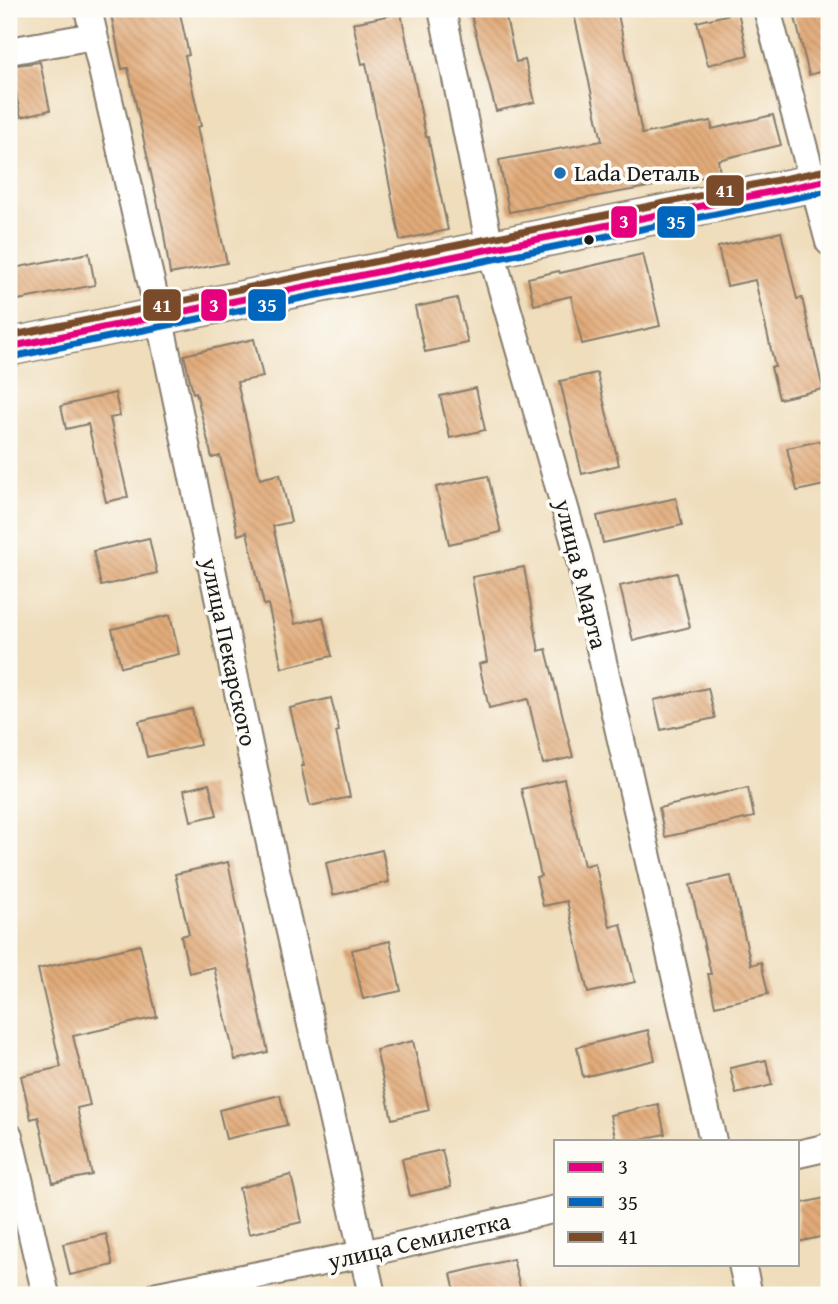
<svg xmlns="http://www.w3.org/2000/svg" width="838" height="1304" font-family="'Gentium Book Plus',serif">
	<defs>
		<pattern id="building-back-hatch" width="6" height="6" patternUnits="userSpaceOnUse" patternTransform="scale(1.75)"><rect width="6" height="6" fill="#e1aa79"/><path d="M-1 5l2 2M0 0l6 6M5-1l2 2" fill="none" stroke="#c09268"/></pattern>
	</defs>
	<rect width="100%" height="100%" fill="#fdfcf7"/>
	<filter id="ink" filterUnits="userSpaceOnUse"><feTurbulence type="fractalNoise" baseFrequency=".0143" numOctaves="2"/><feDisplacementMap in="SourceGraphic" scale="14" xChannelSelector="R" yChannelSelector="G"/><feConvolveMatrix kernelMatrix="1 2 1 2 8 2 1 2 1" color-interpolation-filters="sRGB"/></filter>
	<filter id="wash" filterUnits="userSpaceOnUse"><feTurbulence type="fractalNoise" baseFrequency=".00686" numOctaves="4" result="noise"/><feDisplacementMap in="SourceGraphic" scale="28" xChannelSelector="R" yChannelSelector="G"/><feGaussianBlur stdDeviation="1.57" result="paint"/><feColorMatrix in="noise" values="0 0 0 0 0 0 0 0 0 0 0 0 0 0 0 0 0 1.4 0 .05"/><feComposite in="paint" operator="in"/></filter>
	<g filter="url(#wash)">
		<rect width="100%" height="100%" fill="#efddbb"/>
		<g id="blocks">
			<g fill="url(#building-back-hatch)">
				<path d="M110,9H179L189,55L185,56L201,126L197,127L227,263L170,274L163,228L128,68L122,69Z"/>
				<path d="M498,9H504L516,62L525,60L535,102L496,111L471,15Z"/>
				<path d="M573,9H617L642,134L711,121L712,129L773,115L781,145L718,160L720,174L509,212L499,160L602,141Z"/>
				<path d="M793,9H825L829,26V69L809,75Z"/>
				<path d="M738,12L748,55L708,65L697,22Z"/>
				<path d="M401,13L426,137H428L448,230L400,240L366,63L362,64L353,23Z"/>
				<path d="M40,62L50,110L21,117L10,66Z"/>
				<path d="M781,232L797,299L802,298L823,389L779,399L771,367H775L755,280L727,286L718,247Z"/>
				<path d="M89,253L95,285L13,301L9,269Z"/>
				<path d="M643,254L660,326L582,344L571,296L534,305L528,278L559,271L560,273Z"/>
				<path d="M457,298L468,343L425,352L415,307Z"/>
				<path d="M254,339L263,377L237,382L260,479L280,474L291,522L273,526L295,624L323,617L332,656L282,668L268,604L264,605L247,532L238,535L220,456L212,458L196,392L193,393L184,355Z"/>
				<path d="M597,373L619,465L582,474L560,381Z"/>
				<path d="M476,388L485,430L450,438L440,396Z"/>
				<path d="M115,393L120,416L110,418L128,497L106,502L88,424L66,429L61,406Z"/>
				<path d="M829,439V484L797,491L787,448Z"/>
				<path d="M488,476L501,532L449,544L436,487Z"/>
				<path d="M676,498L682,525L603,543L597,516Z"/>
				<path d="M149,538L157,573L101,586L93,551Z"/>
				<path d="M524,567L539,651L546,649L573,757L543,764L528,699L489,708L479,664L487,662L472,577Z"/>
				<path d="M677,573L690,627L633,641L620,586Z"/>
				<path d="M170,615L179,654L121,667L112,629Z"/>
				<path d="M708,688L715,718L661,730L654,700Z"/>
				<path d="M331,698L339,731L336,732L350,797L310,806L301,766H304L290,708Z"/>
				<path d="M192,709L200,745L147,757L139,721Z"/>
				<path d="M564,779L584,866L595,863L610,927L621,924L635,982L588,993L567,901L543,906L536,877L541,876L521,789Z"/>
				<path d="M209,784L217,815L191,821L184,790Z"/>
				<path d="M748,787L754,817L665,837L659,808Z"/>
				<path d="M382,850L389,882L333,895L326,863Z"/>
				<path d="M228,862L268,1052L235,1060L214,967L189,973L181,936L189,934L175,874Z"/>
				<path d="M731,876L751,965L761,962L768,994L715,1006L708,974H711L690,885Z"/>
				<path d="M390,941L401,991L363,999L352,950Z"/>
				<path d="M140,945L157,1017L73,1036L90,1105L77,1108L92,1175L53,1183L38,1117L31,1119L21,1076L61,1067L38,969Z"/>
				<path d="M648,1030L655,1060L583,1077L577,1047Z"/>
				<path d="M413,1041L429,1110L392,1119L376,1050Z"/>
				<path d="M766,1060L772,1085L736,1094L730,1068Z"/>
				<path d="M280,1095L287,1125L226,1139L219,1110Z"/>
				<path d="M658,1104L665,1134L632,1141H616L610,1115Z"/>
				<path d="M442,1150L451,1187L410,1196L402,1159Z"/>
				<path d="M291,1175L302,1222L249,1234L239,1188Z"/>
				<path d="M829,1197V1235L798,1242V1204Z"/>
				<path d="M106,1234L113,1265L70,1275L63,1244Z"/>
				<path d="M513,1259L522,1295H456L451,1274Z"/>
			</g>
		</g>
	</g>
	<g filter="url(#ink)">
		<use href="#blocks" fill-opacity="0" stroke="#867c6c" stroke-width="2"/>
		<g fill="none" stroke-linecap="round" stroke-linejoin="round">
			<defs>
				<g id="minor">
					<path d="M88,9L159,316L265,821L372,1295"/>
					<path d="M442,9L490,248L579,557L713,1141"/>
					<path d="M767,9L829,242"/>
					<path d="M9,51L94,36"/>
					<path d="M9,1136L46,1295"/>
					<path d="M798,1154L829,1147"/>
					<path d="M742,1264L749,1295"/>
					<path d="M158,1295L363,1254L556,1209"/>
				</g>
				<path id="secondary" d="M9,347L829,180"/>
			</defs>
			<use href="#minor" stroke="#867c6c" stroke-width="30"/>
			<use href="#secondary" stroke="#867c6c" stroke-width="40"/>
			<use href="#minor" stroke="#fff" stroke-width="26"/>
			<use href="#secondary" stroke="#fff" stroke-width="37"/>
			<defs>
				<path id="bus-1" d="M9,347L829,180"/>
				<path id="bus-2" d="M11,357L829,191"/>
				<path id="bus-3" d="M9,336L827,170"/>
			</defs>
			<use href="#bus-1" stroke="#fdfcf7" stroke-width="12"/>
			<use href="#bus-2" stroke="#fdfcf7" stroke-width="12"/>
			<use href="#bus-3" stroke="#fdfcf7" stroke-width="12"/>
			<use href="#bus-1" stroke="#e5007d" stroke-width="7"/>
			<use href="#bus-2" stroke="#0065bd" stroke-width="7"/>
			<use href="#bus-3" stroke="#7a4b2a" stroke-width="7"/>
		</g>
	</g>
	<circle fill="#1f6fb2" stroke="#fdfcf7" stroke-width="2.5" cx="560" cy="173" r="7"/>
	<circle fill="#1c1c1c" stroke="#fdfcf7" stroke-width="2.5" cx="589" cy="240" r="6"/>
	<g text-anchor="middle" stroke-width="7" stroke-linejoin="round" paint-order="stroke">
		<g font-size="24" fill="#1c1c1c" stroke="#fdfcf7" text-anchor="start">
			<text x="574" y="181">Lada Dеталь</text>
		</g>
		<g font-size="24" fill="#1c1c1c" stroke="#fdfcf7">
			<text transform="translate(581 574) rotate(76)" y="8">улица 8 Марта</text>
			<text transform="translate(229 652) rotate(78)" y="8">улица Пекарского</text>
			<text transform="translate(419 1241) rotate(-13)" y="8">улица Семилетка</text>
		</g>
	</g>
	<g stroke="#fdfcf7" stroke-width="2.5">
		<rect x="705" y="174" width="40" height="33" rx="7" fill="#7a4b2a"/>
		<rect x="610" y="205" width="28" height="34" rx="7" fill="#e5007d"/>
		<rect x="656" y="205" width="40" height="34" rx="7" fill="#0065bd"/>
		<rect x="142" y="288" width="40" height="34" rx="7" fill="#7a4b2a"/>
		<rect x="247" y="288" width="40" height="34" rx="7" fill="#0065bd"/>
		<rect x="200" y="288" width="28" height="34" rx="7" fill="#e5007d"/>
	</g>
	<g font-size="19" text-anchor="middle" font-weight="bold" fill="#fff">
		<text x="725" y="197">41</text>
		<text x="624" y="228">3</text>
		<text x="676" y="229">35</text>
		<text x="162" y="312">41</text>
		<text x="267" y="312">35</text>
		<text x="214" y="312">3</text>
	</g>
	<rect width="838" height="1304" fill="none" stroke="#fdfcf7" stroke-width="35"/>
	<rect x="554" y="1140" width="245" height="126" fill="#fdfcf7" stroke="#a3a29f" stroke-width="2"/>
	<rect x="568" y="1162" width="35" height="10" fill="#e5007d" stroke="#a3a29f" stroke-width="2"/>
	<text x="618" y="1174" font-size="21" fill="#1c1c1c">3</text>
	<rect x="568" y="1197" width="35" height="10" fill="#0065bd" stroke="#a3a29f" stroke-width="2"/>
	<text x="618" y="1210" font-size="21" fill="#1c1c1c">35</text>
	<rect x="568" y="1232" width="35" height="10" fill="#7a4b2a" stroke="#a3a29f" stroke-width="2"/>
	<text x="618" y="1244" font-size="21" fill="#1c1c1c">41</text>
</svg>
